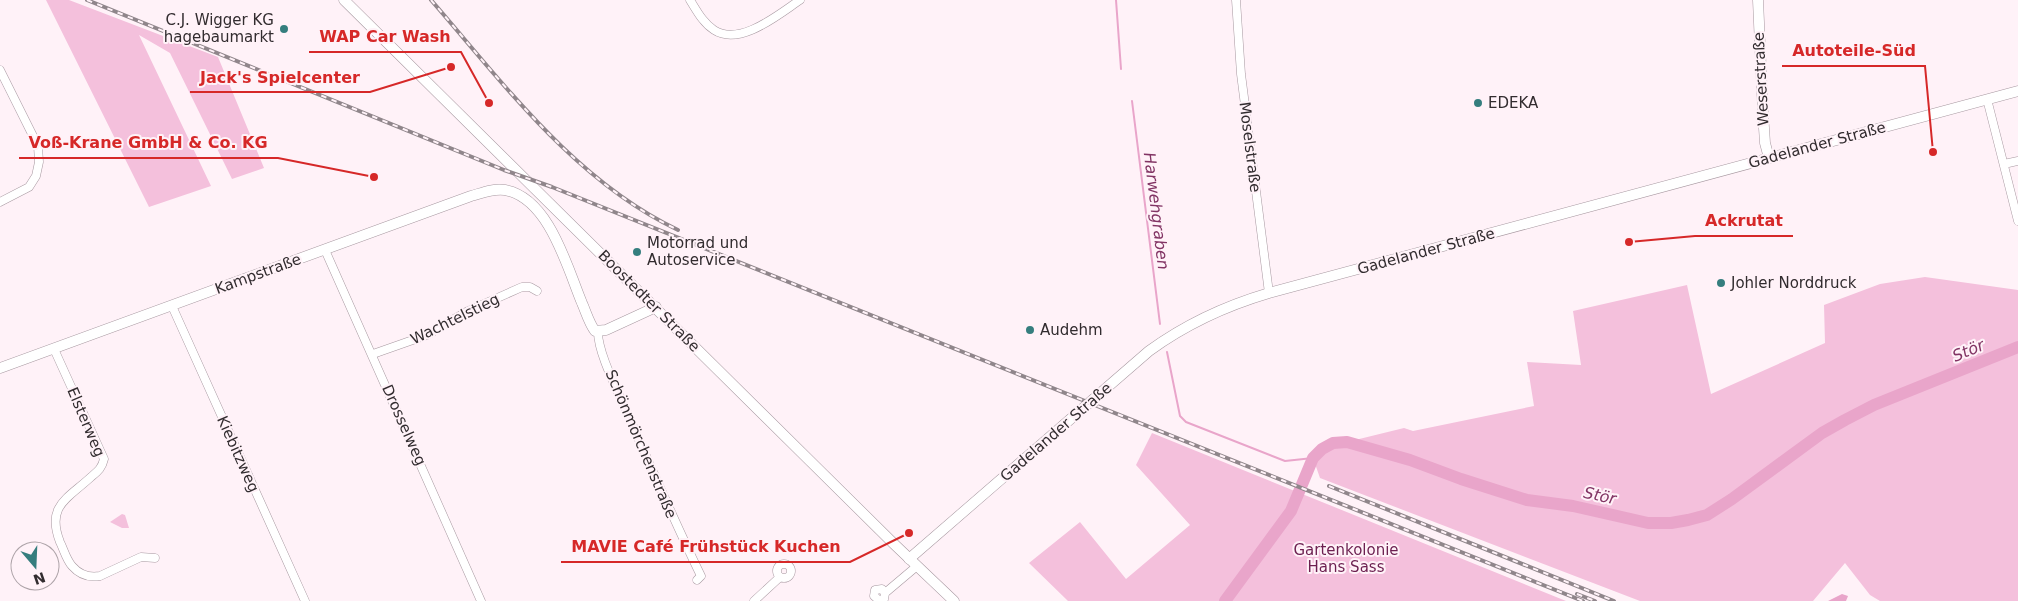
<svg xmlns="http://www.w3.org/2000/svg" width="2018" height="601" font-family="'DejaVu Sans',sans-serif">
	<rect width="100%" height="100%" fill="#fff2f8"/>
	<g fill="#f4c0dc">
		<path d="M46,0H69L218,57L264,168L232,179L170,53L139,35L211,186L149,207Z"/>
		<path d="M1925,277L2018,290V601H1880L1870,595L1845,563L1813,601H1640L1320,478L1313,458L1322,449L1333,443L1347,442L1404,428L1413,431L1534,406L1527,362L1581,365L1573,311L1687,285L1711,394L1825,343L1824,305L1880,284Z"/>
		<path d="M1152,433L1566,601H1068L1029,563L1080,522L1126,579L1190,525L1136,465Z"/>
		<path d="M122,514L125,515L129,528H122L110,522Z"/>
	</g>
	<path fill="#e9a5ca" d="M1842,594L1848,596L1846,601H1828Z"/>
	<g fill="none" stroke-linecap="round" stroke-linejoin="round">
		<g stroke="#e9a5ca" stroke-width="2">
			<path d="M1116,0L1121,69"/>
			<path d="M1132,101L1160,324"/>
			<path d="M1167,352L1180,416L1186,422L1285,461L1313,458"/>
		</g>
		<path stroke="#e9a5ca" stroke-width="12" d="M1225,601L1291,511L1313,458L1322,449L1333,443L1347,442L1410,460L1461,479L1527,500L1573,506L1648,523H1671L1688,520L1707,515L1732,499L1822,433L1845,420L1874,405L2018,347"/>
		<defs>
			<g id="minor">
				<path d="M690,0C697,11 703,23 714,30C740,47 779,14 800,0"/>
				<path d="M1236,0L1241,74L1269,293"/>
				<path d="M0,70L38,146L39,162L36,176L29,187L0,202"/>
				<path d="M1987,99L2018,221"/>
				<path d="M2004,164L2018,161"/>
				<path d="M325,250L481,601"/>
				<path d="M172,306L305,601"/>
				<path d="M598,332C598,354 619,393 628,415C652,469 675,523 701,576L697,580"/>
				<path d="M54,349L104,459C102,468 98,471 91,477C67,499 46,506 60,542C64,550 66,559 72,566C79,574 89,578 100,576L141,557L155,558"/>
				<path d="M373,354L427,335L468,311L522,287H530L537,291"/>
				<circle cx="784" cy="571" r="7"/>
				<path d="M879,600L874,596L875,590L882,589L885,593"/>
				<path d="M754,601L780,577"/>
				<path d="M878,601L884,599L885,593L917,566"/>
			</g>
			<g id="tertiary">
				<path d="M344,0L894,544L954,601"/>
				<path d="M1758,0L1763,113L1765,143L1769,158"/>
				<path d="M0,368L471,196C482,193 493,188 505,190C549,198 567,267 582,303C586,312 589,323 595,331L606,330L656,307"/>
				<path d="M909,559L1149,351C1186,324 1225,306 1269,293L2018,91"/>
			</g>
		</defs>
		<use href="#minor" stroke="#a798a0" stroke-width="9"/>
		<use href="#tertiary" stroke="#a798a0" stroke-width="11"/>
		<use href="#minor" stroke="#fff" stroke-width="8"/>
		<use href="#tertiary" stroke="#fff" stroke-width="10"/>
		<defs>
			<g id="rail">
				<path d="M87,0L504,170L552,187L1583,601"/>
				<path d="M431,0C504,84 575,181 678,230"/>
				<path d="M1329,486L1614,601"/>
				<path d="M1577,594L1595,601"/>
			</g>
		</defs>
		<use href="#rail" stroke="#90868b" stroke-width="4"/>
		<use href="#rail" stroke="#fff2f8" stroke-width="2" stroke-dasharray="5.5" stroke-linecap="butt"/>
	</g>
	<g fill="#357e7e" stroke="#fff2f8" stroke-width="2">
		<circle cx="284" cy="29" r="5"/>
		<circle cx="1478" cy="103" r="5"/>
		<circle cx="637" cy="252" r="5"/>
		<circle cx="1721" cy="283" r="5"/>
		<circle cx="1030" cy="330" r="5"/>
	</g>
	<g text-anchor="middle" stroke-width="4" stroke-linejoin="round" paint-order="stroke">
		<g font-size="15" fill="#322c2f" stroke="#fff2f8" text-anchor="start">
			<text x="274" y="25" text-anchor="end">C.J. Wigger KG<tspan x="274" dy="17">hagebaumarkt</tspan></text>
			<text x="1488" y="108">EDEKA</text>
			<text x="647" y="248">Motorrad und<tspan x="647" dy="17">Autoservice</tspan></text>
			<text x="1731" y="288">Johler Norddruck</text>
			<text x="1040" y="335">Audehm</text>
		</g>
		<g font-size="15" fill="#322c2f" stroke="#fff2f8">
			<text transform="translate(1761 79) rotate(-93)" y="5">Weserstraße</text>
			<text transform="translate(1817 145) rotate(-15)" y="5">Gadelander Straße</text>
			<text transform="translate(1250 147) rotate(83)" y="5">Moselstraße</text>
			<text transform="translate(1426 251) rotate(-15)" y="5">Gadelander Straße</text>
			<text transform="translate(258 274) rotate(-20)" y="5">Kampstraße</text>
			<text transform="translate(649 301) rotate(45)" y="5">Boostedter Straße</text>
			<text transform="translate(455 319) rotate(-26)" y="5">Wachtelstieg</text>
			<text transform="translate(86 422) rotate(67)" y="5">Elsterweg</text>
			<text transform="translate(404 425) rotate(66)" y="5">Drosselweg</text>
			<text transform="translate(1056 432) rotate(-41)" y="5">Gadelander Straße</text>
			<text transform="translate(641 444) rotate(67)" y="5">Schönmörchenstraße</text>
			<text transform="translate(238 454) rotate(66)" y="5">Kiebitzweg</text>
		</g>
		<g font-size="15" fill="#6c1f50" stroke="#fff2f8">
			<text x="1346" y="555">Gartenkolonie<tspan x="1346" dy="17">Hans Sass</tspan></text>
		</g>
		<g font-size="16" font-style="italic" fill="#823464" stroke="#fff2f8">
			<text transform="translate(1157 211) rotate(83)" y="6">Harwehgraben</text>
			<text transform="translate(1968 350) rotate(-23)" y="6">Stör</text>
			<text transform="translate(1600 495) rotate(12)" y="6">Stör</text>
		</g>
	</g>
	<path fill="none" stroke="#d62828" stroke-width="2" d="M489 103L461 52H309M1933 152L1925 66H1782M451 67L370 92H190M374 177L278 158H19M1629 242L1695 236H1793M909 533L850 562H561"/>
	<g fill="#d62828" stroke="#fff2f8" stroke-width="2">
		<circle cx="489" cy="103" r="5"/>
		<circle cx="1933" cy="152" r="5"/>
		<circle cx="451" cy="67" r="5"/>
		<circle cx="374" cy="177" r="5"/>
		<circle cx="1629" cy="242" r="5"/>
		<circle cx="909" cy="533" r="5"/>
	</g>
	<g font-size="16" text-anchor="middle" font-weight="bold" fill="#d62828" stroke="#fff2f8" stroke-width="4" stroke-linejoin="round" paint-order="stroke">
		<text x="385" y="42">WAP Car Wash</text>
		<text x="1854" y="56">Autoteile-Süd</text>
		<text x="280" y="83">Jack's Spielcenter</text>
		<text x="148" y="148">Voß-Krane GmbH &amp; Co. KG</text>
		<text x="1744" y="226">Ackrutat</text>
		<text x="706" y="552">MAVIE Café Frühstück Kuchen</text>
	</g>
	<g transform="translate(35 566) rotate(161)"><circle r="24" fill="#fff2f8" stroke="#ada3a8"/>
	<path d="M0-4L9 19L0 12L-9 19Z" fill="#357e7e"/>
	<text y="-8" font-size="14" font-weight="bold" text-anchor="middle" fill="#322c2f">N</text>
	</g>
</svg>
